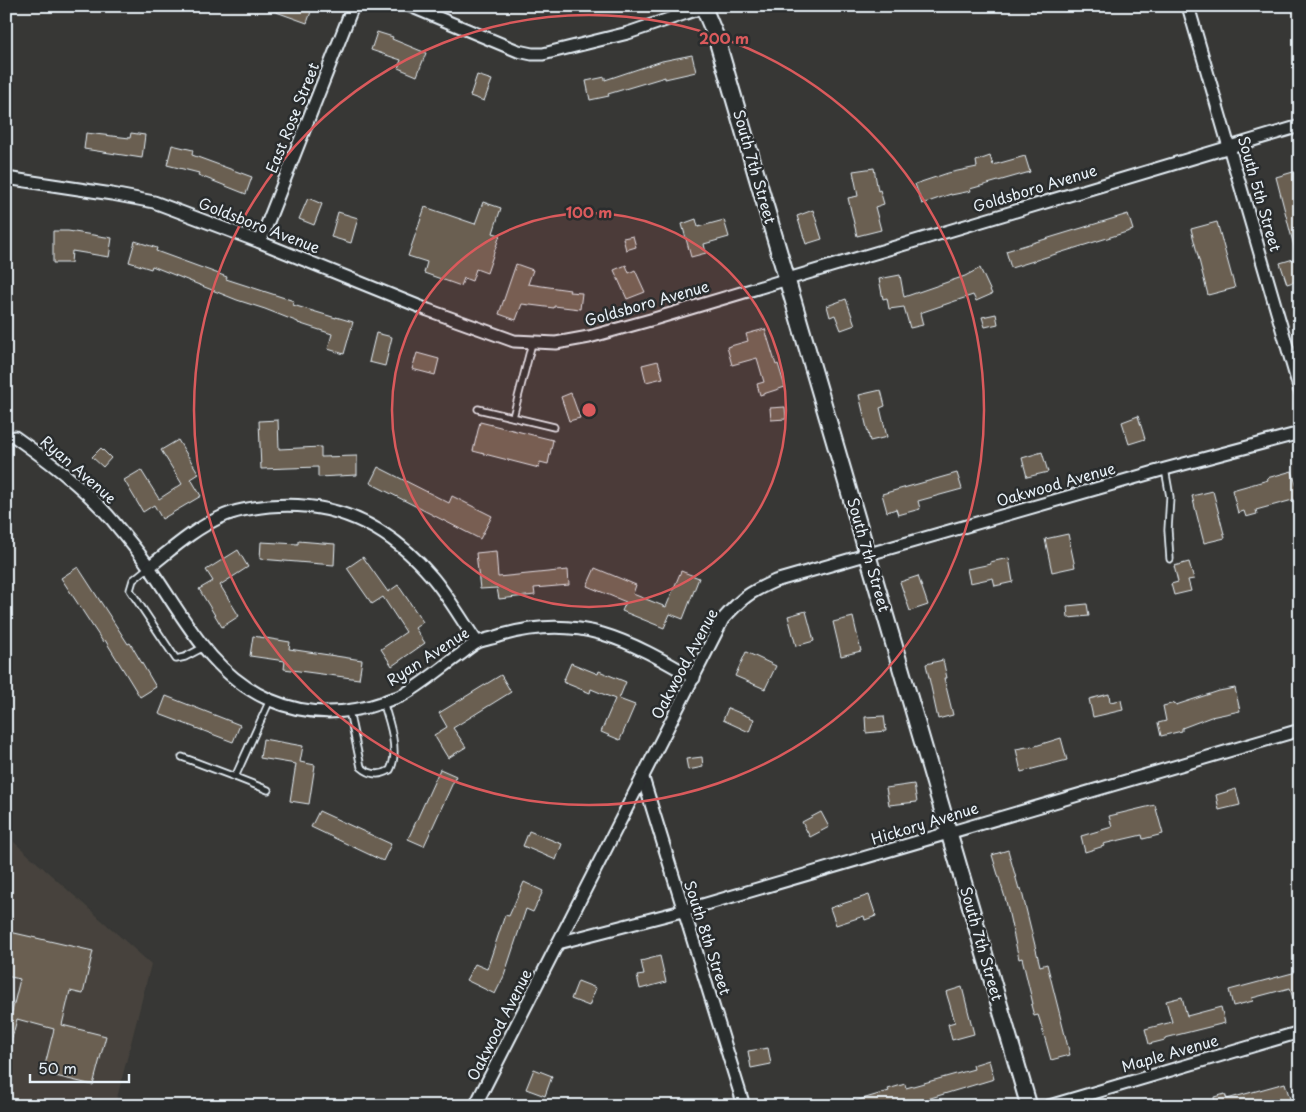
<svg xmlns="http://www.w3.org/2000/svg" width="1306" height="1112" font-family="'Playpen Sans',sans-serif">
	<rect width="100%" height="100%" fill="#373735"/>
	<filter id="ink" filterUnits="userSpaceOnUse"><feTurbulence type="fractalNoise" baseFrequency=".02" numOctaves="2"/><feDisplacementMap in="SourceGraphic" scale="10" xChannelSelector="R" yChannelSelector="G"/><feConvolveMatrix kernelMatrix="1 2 1 2 8 2 1 2 1" color-interpolation-filters="sRGB"/></filter>
	<g filter="url(#ink)">
		<path fill="#46433d" d="M6,835L151,964L115,1106H6Z"/>
		<g fill="#6a5f51" stroke="#e8f1f8">
			<path d="M265,6H313L307,23L265,8Z"/>
			<path d="M377,32L393,37L392,39L426,53L417,76L398,68L401,60L371,50Z"/>
			<path d="M692,55L696,72L665,79V77L608,94L609,96L590,100L586,81L605,77V80L662,61Z"/>
			<path d="M477,75L492,80L484,101L470,96Z"/>
			<path d="M86,133L130,138L131,133L145,135L142,158L84,149Z"/>
			<path d="M172,145L193,150L192,155L252,177L246,194L198,175L199,173L167,165Z"/>
			<path d="M990,156L993,165L1025,156L1030,172L970,189L971,191L951,195V194L922,204L915,184L948,173L977,167L976,161Z"/>
			<path d="M874,168L878,191L880,190L884,204L875,207L881,230L857,236L848,198L858,196L853,171Z"/>
			<path d="M1300,170V254H1296L1276,177Z"/>
			<path d="M308,198L322,204L314,225L299,219Z"/>
			<path d="M483,202L501,208L493,233L500,235L487,273L476,269L472,281L464,278L461,286L424,273L427,262L408,256L425,207L475,224Z"/>
			<path d="M813,210L822,239L806,244L797,216Z"/>
			<path d="M338,212L358,218L351,243L331,237Z"/>
			<path d="M1128,214L1133,230L1011,268L1006,251Z"/>
			<path d="M696,219L698,227L724,220L729,237L704,244L706,253L691,257L682,224Z"/>
			<path d="M1217,222L1235,288L1208,295L1191,229Z"/>
			<path d="M53,231H68L112,238L109,257L72,251L71,263H53Z"/>
			<path d="M633,236L636,247L626,250L623,238Z"/>
			<path d="M135,241L157,248L156,251L208,270L227,277L226,279L294,301L293,305L336,318V317L353,322L344,354L328,349L332,334L298,323V322L265,309L237,300L152,266L151,269L129,262Z"/>
			<path d="M1300,257V280L1287,284L1280,263Z"/>
			<path d="M516,264L533,270L528,284L570,290L569,292L582,293L580,309L554,306V308L522,304L516,320L499,314Z"/>
			<path d="M626,265L629,273L635,270L645,292L627,299L614,270Z"/>
			<path d="M980,268L992,294L976,301L973,295L920,313L923,325L910,328L904,307L889,309L887,298L883,299L879,279L900,275L904,297L965,276Z"/>
			<path d="M846,299L855,325L841,330L835,315L830,317L827,306Z"/>
			<path d="M996,314L998,324L985,327L982,317Z"/>
			<path d="M765,329L776,365L778,364L785,387L760,395L757,384L764,382L757,358L732,365L727,347L748,341L746,334Z"/>
			<path d="M376,333L392,337L385,366L369,362Z"/>
			<path d="M417,353L439,359L435,375L412,369Z"/>
			<path d="M658,361L663,378L646,382L642,365Z"/>
			<path d="M881,390L885,406L880,408L887,437L870,441L859,395Z"/>
			<path d="M571,393L580,418L569,421L561,397Z"/>
			<path d="M785,407L786,419L771,420L770,408Z"/>
			<path d="M1138,416L1145,439L1129,444L1122,422Z"/>
			<path d="M278,420L279,449L321,447V457L357,456V475L318,477V467L261,469L259,421Z"/>
			<path d="M480,422L553,440L548,464L540,462L539,468L473,451Z"/>
			<path d="M178,440L199,474L191,479L201,496L162,519L154,505L143,512L124,480L141,470L159,499L182,484L161,450Z"/>
			<path d="M101,448L111,458L103,467L92,457Z"/>
			<path d="M1042,452L1048,472L1027,477L1022,458Z"/>
			<path d="M378,467L449,503L452,496L492,516L480,539L370,483Z"/>
			<path d="M1292,471L1300,498L1256,510L1257,514L1246,517L1244,511L1238,513L1232,490L1268,480L1267,478Z"/>
			<path d="M957,473L962,489L918,501L920,509L898,515L896,509L887,512L882,494Z"/>
			<path d="M1213,491L1225,538L1204,543L1192,496Z"/>
			<path d="M1068,534L1075,567L1052,572L1045,539Z"/>
			<path d="M298,541L335,544L334,565L260,559L261,542L298,544Z"/>
			<path d="M238,550L248,567L220,585L239,616L222,627L199,589L213,581L206,570Z"/>
			<path d="M496,551L498,577L568,570L569,585L534,588L535,595L499,599L497,588L480,589L476,553Z"/>
			<path d="M363,557L388,592L398,585L423,622L415,628L425,643L392,666L381,649L406,632L383,597L372,604L347,568Z"/>
			<path d="M1009,558L1013,582L995,586L993,578L970,583L967,569L991,564L990,562Z"/>
			<path d="M1189,562L1194,579L1188,580L1191,591L1174,595L1171,584L1178,582L1174,566Z"/>
			<path d="M78,567L128,644L130,643L156,687L140,697L105,640L103,642L61,578Z"/>
			<path d="M595,568L636,585L633,594L666,607L681,571L699,578L683,619L670,614L664,628L622,611L626,602L587,586Z"/>
			<path d="M918,576L928,605L910,611L900,582Z"/>
			<path d="M1087,604L1089,616L1068,618L1067,606Z"/>
			<path d="M806,611L814,641L796,646L788,616Z"/>
			<path d="M853,617L861,651L841,656L833,622Z"/>
			<path d="M253,636L290,642L289,649L362,660L359,679L284,669L285,661L250,656Z"/>
			<path d="M746,652L776,666L765,689L735,676Z"/>
			<path d="M943,660L947,678H944L953,715L938,719L926,664Z"/>
			<path d="M571,663L598,674L599,671L626,682L619,699L635,705L620,740L601,732L615,699L591,689L590,693L563,682Z"/>
			<path d="M501,675L511,692L453,728L466,747L448,758L434,735L447,727L439,713Z"/>
			<path d="M1235,688L1240,711L1211,717L1182,728V731L1161,736L1158,723L1166,721L1163,706L1175,703L1176,705L1219,691Z"/>
			<path d="M1109,694L1110,702L1121,700L1123,710L1093,717L1089,699Z"/>
			<path d="M166,696L240,725L233,742L159,714Z"/>
			<path d="M728,708L754,719L749,732L723,720Z"/>
			<path d="M884,716L886,731L866,733L865,717Z"/>
			<path d="M1061,738L1067,760L1021,772L1016,749L1032,746V747Z"/>
			<path d="M263,739L303,746L300,762L315,765L309,804L290,801L296,764L260,758Z"/>
			<path d="M702,757L703,767L688,770L686,759Z"/>
			<path d="M440,769L456,776L424,846L408,839Z"/>
			<path d="M914,784L917,802L889,805L886,788Z"/>
			<path d="M1236,789L1240,805L1219,810L1216,795Z"/>
			<path d="M1155,805L1163,834L1143,839L1142,835L1103,844L1104,846L1085,852L1081,836L1112,827L1109,816Z"/>
			<path d="M319,811L391,844L383,861L311,827Z"/>
			<path d="M821,812L829,827L810,837L802,822Z"/>
			<path d="M529,831L562,844L556,860L523,846Z"/>
			<path d="M1008,850L1019,889L1021,888L1040,966L1047,964L1070,1055L1051,1060L1040,1021L1038,1015L1034,1016L1031,1005L1033,1004L1022,958L1019,959L1006,901L992,855Z"/>
			<path d="M524,882L543,891L533,912L526,909L504,976L495,994L466,980L475,964L487,969L505,915L509,916Z"/>
			<path d="M869,895L876,916L865,920L864,916L836,925L830,908Z"/>
			<path d="M10,932L93,951L83,994L70,991L62,1025L106,1036L93,1085L43,1073L54,1029L17,1019L10,1046L6,1045V1011L12,1012L20,979L6,976V949Z"/>
			<path d="M660,956L666,982L640,989L637,976L644,975L641,961Z"/>
			<path d="M1300,971V1010H1296L1290,988L1252,998L1253,1001L1233,1006L1229,990Z"/>
			<path d="M578,981L596,988L589,1006L571,999Z"/>
			<path d="M962,987L974,1034L952,1040L948,1024L955,1022L946,992Z"/>
			<path d="M1182,997L1187,1016L1221,1007L1225,1023L1165,1038V1040L1149,1044L1145,1029L1172,1022L1166,1001Z"/>
			<path d="M768,1048L771,1064L751,1068L748,1051Z"/>
			<path d="M989,1060L994,1079L904,1106H850L849,1103L889,1091L888,1089L905,1084L906,1088L974,1069L973,1065Z"/>
			<path d="M534,1069L552,1076L545,1096L526,1089Z"/>
			<path d="M1285,1083L1291,1102L1278,1106H1215L1214,1097L1225,1094L1227,1099Z"/>
		</g>
		<g fill="none" stroke-linecap="round" stroke-linejoin="round">
			<defs>
				<g id="lane">
					<path d="M478,409L554,427"/>
					<path d="M513,417L532,343"/>
					<path d="M1165,469L1170,497L1168,530L1170,559"/>
					<path d="M149,567L133,580L130,590L176,659L185,657L204,647"/>
					<path d="M349,711L361,767C370,775 380,776 390,770C400,752 389,720 383,702"/>
					<path d="M182,757L235,777L270,700"/>
					<path d="M235,777L268,790"/>
				</g>
				<g id="street">
					<path d="M410,6L518,51L532,54H543L628,33L704,7"/>
					<path d="M1188,6L1300,391"/>
					<path d="M6,178L112,194L154,202L260,242L428,310L514,341L556,343L589,337L654,319L1300,126"/>
					<path d="M260,242L353,6"/>
					<path d="M15,437C50,462 85,488 113,521C125,536 138,551 149,567C184,617 210,674 270,700C307,716 347,715 384,702C390,699 397,698 403,695C423,684 442,667 461,654C466,650 472,645 478,642C486,639 494,638 502,635C580,613 628,640 694,678"/>
					<path d="M149,567C172,549 194,529 221,517C235,510 253,508 269,506C335,500 389,526 432,577C449,597 462,621 477,642"/>
					<path d="M643,778L744,1106"/>
					<path d="M558,943L682,911L1300,730"/>
					<path d="M475,1106L723,619C742,598 748,593 775,581L1165,469L1300,433"/>
					<path d="M1049,1106L1300,1032"/>
				</g>
				<path id="secondary" d="M703,6L716,37L1029,1106"/>
			</defs>
			<use href="#lane" stroke="#e8f1f8" stroke-width="9"/>
			<use href="#street" stroke="#e8f1f8" stroke-width="15"/>
			<use href="#secondary" stroke="#e8f1f8" stroke-width="19"/>
			<use href="#lane" stroke="#2a2d2e" stroke-width="5.5"/>
			<use href="#street" stroke="#2a2d2e" stroke-width="11"/>
			<use href="#secondary" stroke="#2a2d2e" stroke-width="15"/>
		</g>
	</g>
	<circle cx="589" cy="410" r="197" fill="#da5a5c" fill-opacity=".12"/>
	<g fill="none" stroke="#da5a5c" stroke-width="2.5">
		<circle cx="589" cy="410" r="197"/>
		<circle cx="589" cy="410" r="395"/>
	</g>
	<g text-anchor="middle" stroke-width="5" stroke-linejoin="round" paint-order="stroke">
		<g font-size="15" fill="#e8f1f8" stroke="#2a2d2e">
			<text transform="translate(293 118) rotate(-68)" y="5">East Rose Street</text>
			<text transform="translate(754 167) rotate(74)" y="5">South 7th Street</text>
			<text transform="translate(1035 189) rotate(-17)" y="5">Goldsboro Avenue</text>
			<text transform="translate(1259 194) rotate(74)" y="5">South 5th Street</text>
			<text transform="translate(259 226) rotate(21)" y="5">Goldsboro Avenue</text>
			<text transform="translate(647 304) rotate(-16)" y="5">Goldsboro Avenue</text>
			<text transform="translate(78 470) rotate(41)" y="5">Ryan Avenue</text>
			<text transform="translate(1056 485) rotate(-16)" y="5">Oakwood Avenue</text>
			<text transform="translate(868 555) rotate(74)" y="5">South 7th Street</text>
			<text transform="translate(428 657) rotate(-33)" y="5">Ryan Avenue</text>
			<text transform="translate(685 664) rotate(-62)" y="5">Oakwood Avenue</text>
			<text transform="translate(925 824) rotate(-17)" y="5">Hickory Avenue</text>
			<text transform="translate(707 938) rotate(72)" y="5">South 8th Street</text>
			<text transform="translate(981 944) rotate(74)" y="5">South 7th Street</text>
			<text transform="translate(500 1025) rotate(-63)" y="5">Oakwood Avenue</text>
			<text transform="translate(1170 1054) rotate(-16)" y="5">Maple Avenue</text>
		</g>
	</g>
	<circle cx="589" cy="410" r="8" fill="#da5a5c" stroke="#2a2d2e" stroke-width="2.5"/>
	<g font-size="15" text-anchor="middle" font-weight="bold" fill="#da5a5c" stroke="#2a2d2e" stroke-width="5" stroke-linejoin="round" paint-order="stroke">
		<text x="724" y="44">200 m</text>
		<text x="589" y="218">100 m</text>
	</g>
	<rect width="1306" height="1112" fill="none" stroke="#2a2d2e" stroke-width="25"/>
	<rect x="12" y="12" width="1281" height="1087" fill="none" stroke="#e8f1f8" stroke-width="2" filter="url(#ink)"/>
	<path d="M30 1074v8h99v-8" fill="none" stroke="#e8f1f8" stroke-width="2.5"/>
	<text x="38" y="1074" font-size="15" fill="#e8f1f8" stroke="#2a2d2e" stroke-width="4" paint-order="stroke">50 m</text>
</svg>
